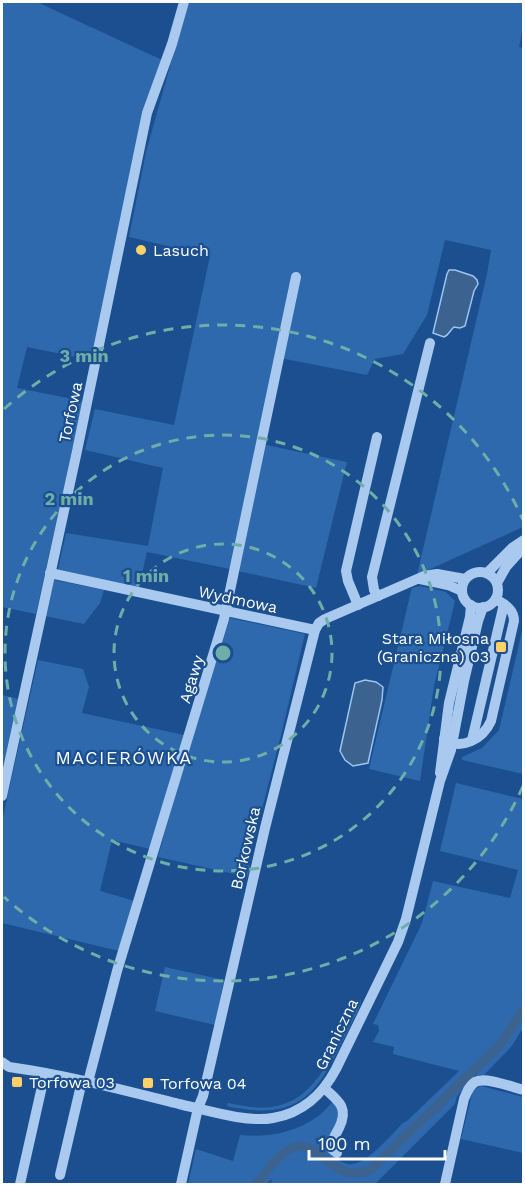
<svg xmlns="http://www.w3.org/2000/svg" width="525" height="1186" font-family="'Work Sans',sans-serif">
	<rect width="100%" height="100%" fill="#1b4f8f"/>
	<g fill="#2e69ad">
		<path d="M2,2H37L162,60L91,360L27,347L17,388L83,401L36,614L2,607V451L3,446H2Z"/>
		<path d="M188,2H523V28L519,47L524,48L523,527L417,575L487,274L491,250L445,240L427,315L403,354L375,359L367,375L275,357L230,569L147,552L139,587L58,570L66,533L148,546L163,468L85,450L95,409L174,425L210,256L129,237L146,152Z"/>
		<path d="M266,445L347,462L316,588L238,571Z"/>
		<path d="M54,580L104,590L100,603L84,624L45,616Z"/>
		<path d="M420,586L446,592L455,601L434,686L420,781L369,769L411,591L412,588Z"/>
		<path d="M230,618L305,634L282,731L250,856H251L248,877L158,857L181,775Z"/>
		<path d="M523,627V774L462,760V757L482,748L499,730Z"/>
		<path d="M38,660L83,669L89,687L82,713L184,735L150,849L112,840L100,891L135,901L119,951L2,923V821Z"/>
		<path d="M2,695L18,699L2,772Z"/>
		<path d="M456,783L523,799V1028L511,1047L484,1075H475L457,1096L455,1104L375,1184H271L272,1179L266,1184H188L196,1149L233,1161L240,1135C267,1138 294,1133 317,1117C323,1113 328,1106 334,1101L340,1118L325,1149C332,1155 338,1162 348,1164C365,1167 391,1135 403,1123L407,1121L459,1071L393,1054L394,1047L373,1042L379,1031L378,1025L373,1024L422,923L433,881L510,898L518,870L440,851Z"/>
		<path d="M165,967L224,980L215,1025L155,1011Z"/>
		<path d="M360,999L361,1002L358,1011C323,1075 316,1126 227,1106L228,1103C268,1112 294,1110 320,1075Z"/>
		<path d="M481,1086L523,1097V1153L461,1139L473,1090Z"/>
	</g>
	<g fill="#3c6290" stroke="#9cc4f0" stroke-width="1.5">
		<path d="M449,270H455L473,276L477,280L478,284L474,291L465,326L460,328L454,327C450,330 449,335 444,337L433,333L447,274Z"/>
		<path d="M365,680L376,682L383,687L382,700L368,763L353,766L345,760L340,751L355,683Z"/>
	</g>
	<g fill="none" stroke-linecap="round" stroke-linejoin="round">
		<path stroke="#3c6290" stroke-width="9" d="M256,1184C267,1173 274,1158 288,1150C319,1132 329,1186 370,1170L500,1045L524,1009"/>
		<g stroke="#a9c9ee" stroke-width="10">
			<circle cx="480" cy="590" r="18"/>
			<path d="M50,573L315,630"/>
			<path d="M487,573L512,548L524,540"/>
			<path d="M420,579L448,585L462,591"/>
			<path d="M497,583L506,567L524,547"/>
			<path d="M378,596L374,590L372,577L430,343"/>
			<path d="M358,605L348,581L346,571L377,437"/>
			<path d="M444,739C461,751 483,739 491,721L514,621C514,609 505,605 496,599"/>
			<path d="M472,740L504,604"/>
			<path d="M440,773L449,703L470,617L471,605"/>
			<path d="M2,796L77,451L147,113L172,44L184,2"/>
			<path d="M2,1062L9,1067C66,1075 123,1090 179,1104C206,1110 247,1123 273,1118C302,1113 323,1094 336,1069L398,942L406,919L440,781L451,750L464,681L478,621L483,607"/>
			<path d="M88,1082L117,971L224,619L296,277"/>
			<path d="M324,1088C339,1101 349,1108 339,1128C336,1134 332,1140 331,1146L332,1149L337,1153"/>
			<path d="M60,1175L82,1081"/>
			<path d="M20,1184L45,1073"/>
			<path d="M181,1184L198,1108L203,1096L265,828L315,630L319,623L325,619L424,576L437,574L465,579"/>
			<path d="M445,1184L464,1099C467,1092 469,1086 475,1082C486,1076 511,1087 524,1090"/>
		</g>
	</g>
	<g fill="none" stroke="#6fada8" stroke-width="3" stroke-dasharray="10 8">
		<circle cx="223" cy="653" r="109"/>
		<circle cx="223" cy="653" r="218"/>
		<path d="M523 786A328 328 0 0 1 4 897M4 409A328 328 0 0 1 523 520"/>
	</g>
	<g fill="#ffd166" stroke="#1b4f8f" stroke-width="2">
		<circle cx="141" cy="250" r="6"/>
		<rect x="495" y="641" width="12" height="12" rx="3"/>
		<rect x="11" y="1076" width="12" height="12" rx="3"/>
		<rect x="142" y="1077" width="12" height="12" rx="3"/>
	</g>
	<g text-anchor="middle" stroke-width="4.5" stroke-linejoin="round" paint-order="stroke">
		<g font-size="16" fill="#fff" stroke="#1b4f8f" text-anchor="start">
			<text x="153" y="256">Lasuch</text>
			<text x="489" y="644" text-anchor="end">Stara Miłosna<tspan x="489" dy="18">(Graniczna) 03</tspan></text>
			<text x="29" y="1088">Torfowa 03</text>
			<text x="160" y="1089">Torfowa 04</text>
		</g>
		<g font-size="16" fill="#fff" stroke="#1b4f8f">
			<text transform="translate(70 412) rotate(-78)" y="6">Torfowa</text>
			<text transform="translate(238 599) rotate(12)" y="6">Wydmowa</text>
			<text transform="translate(191 679) rotate(-73)" y="6">Agawy</text>
			<text transform="translate(245 848) rotate(-77)" y="6">Borkowska</text>
			<text transform="translate(336 1034) rotate(-64)" y="6">Graniczna</text>
		</g>
		<g font-size="18" letter-spacing="1.5" fill="#fff" stroke="#1b4f8f">
			<text x="124" y="764">MACIERÓWKA</text>
		</g>
	</g>
	<circle cx="223" cy="653" r="9" fill="#6fada8" stroke="#1b4f8f" stroke-width="3"/>
	<g font-size="18" text-anchor="middle" font-weight="bold" fill="#6fada8" stroke="#1b4f8f" stroke-width="4.5" stroke-linejoin="round" paint-order="stroke">
		<text x="84" y="362">3 min</text>
		<text x="69" y="505">2 min</text>
		<text x="146" y="582">1 min</text>
	</g>
	<rect width="525" height="1186" fill="none" stroke="#ffffff" stroke-width="6"/>
	<path d="M309 1150v9h136v-9" fill="none" stroke="#ffffff" stroke-width="3"/>
	<text x="318" y="1150" font-size="18" fill="#ffffff" stroke="#1b4f8f" stroke-width="4.5" paint-order="stroke">100 m</text>
</svg>
